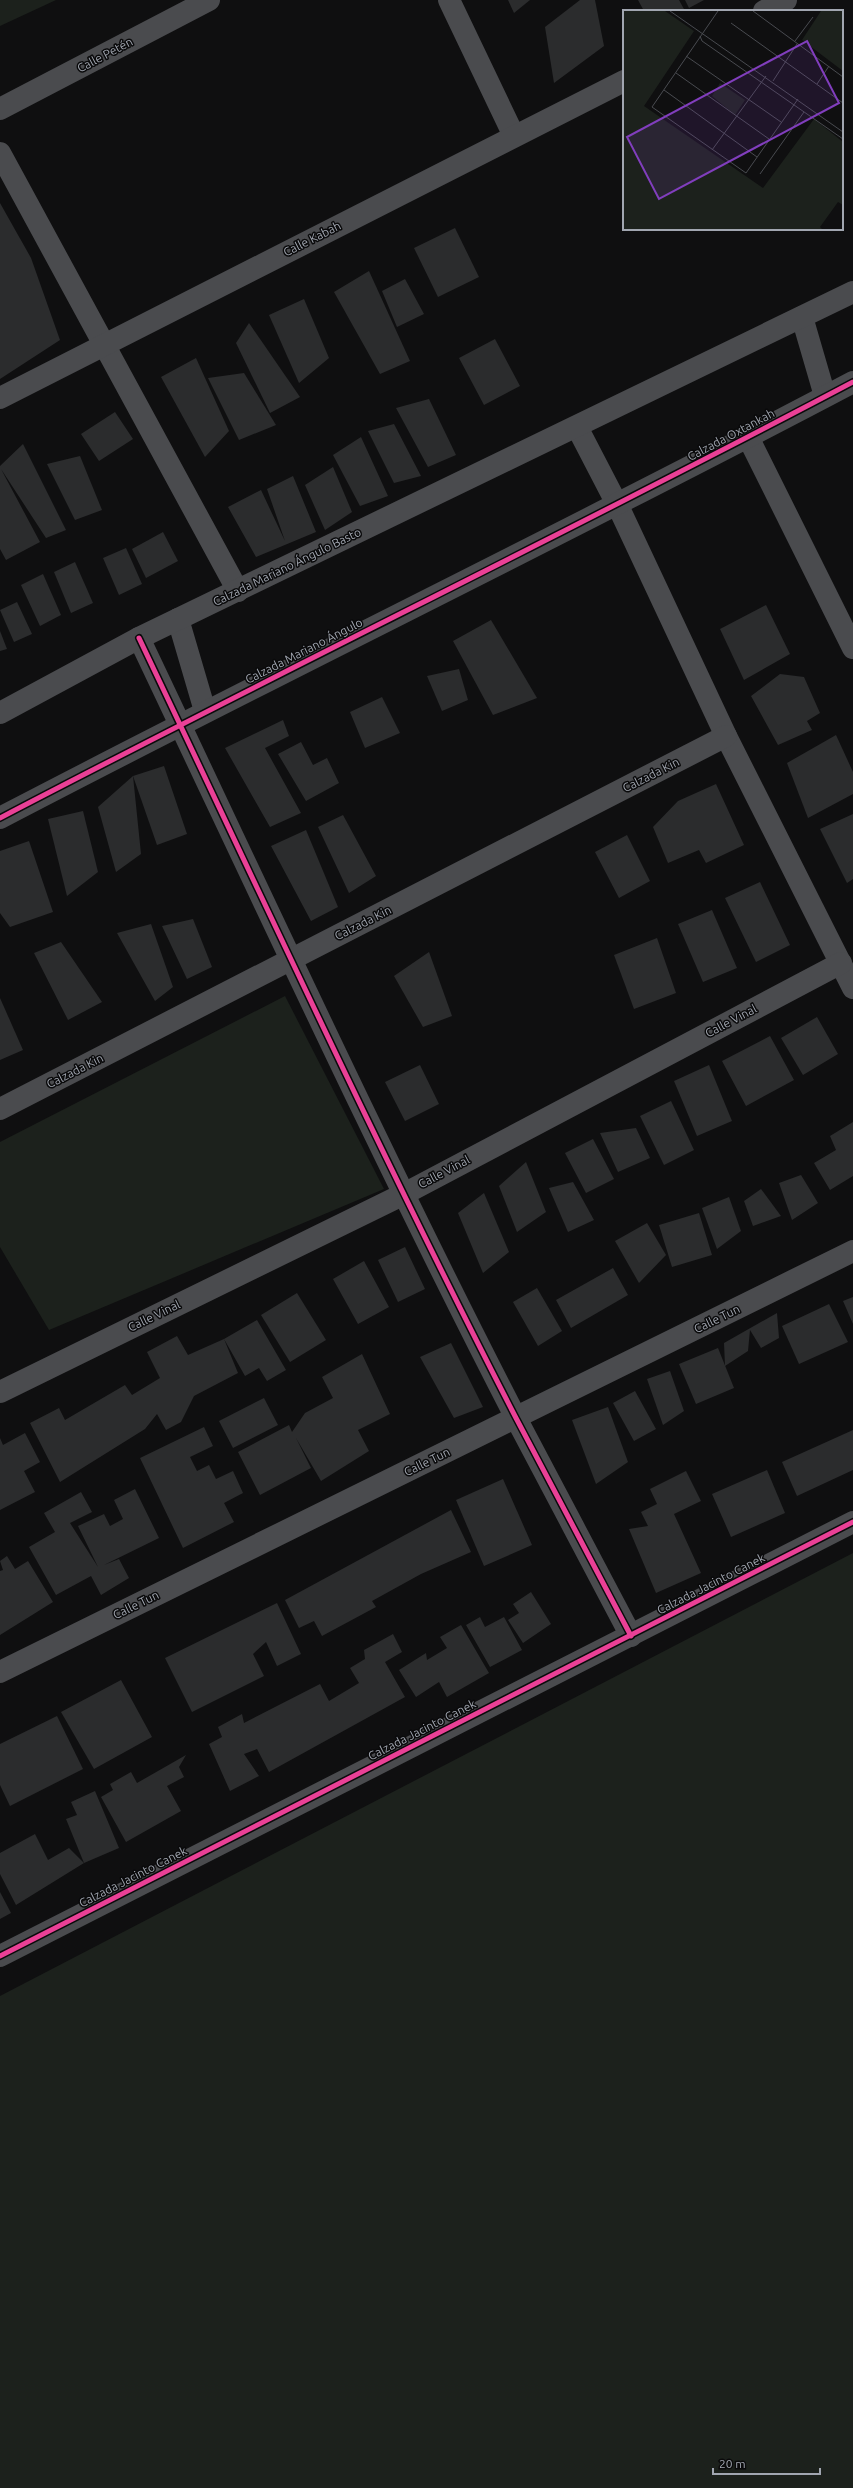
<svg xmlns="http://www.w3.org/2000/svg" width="853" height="2488" font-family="Ubuntu,sans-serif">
	<rect width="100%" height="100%" fill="#0f0f10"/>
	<g fill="#1c211c">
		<path d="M0,0H56L0,26Z"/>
		<path d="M285,996L384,1189L49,1330L0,1247V1142Z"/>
		<path d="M853,1553V2488H0V1996Z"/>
	</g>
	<g fill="#2b2c2d">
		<path d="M508,0H530L514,13Z"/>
		<path d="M580,0H595L604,46L554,83L545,27Z"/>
		<path d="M638,0H679L685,11H644Z"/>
		<path d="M685,0H704L689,8Z"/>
		<path d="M0,203L31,258L60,340L0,379Z"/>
		<path d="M455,228L479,277L438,297L414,248Z"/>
		<path d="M369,271L410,361L380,374L334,292Z"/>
		<path d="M405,279L424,314L397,327L382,291Z"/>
		<path d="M304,299L329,358L299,383L269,315Z"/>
		<path d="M249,323L300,397L270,413L236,343Z"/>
		<path d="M495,339L520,386L484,405L459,358Z"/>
		<path d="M196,358L229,431L205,457L161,377Z"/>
		<path d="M244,373L276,425L239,440L208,378Z"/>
		<path d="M429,399L456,455L428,467L396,408Z"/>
		<path d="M115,412L133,439L99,461L81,434Z"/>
		<path d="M394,424L421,476L394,483L368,431Z"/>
		<path d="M361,437L388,496L360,506L333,455Z"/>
		<path d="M23,444L66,530L46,538L1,469L40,542L6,560L0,549V466Z"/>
		<path d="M80,456L102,510L75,520L47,464Z"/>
		<path d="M333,467L352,512L325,530L305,485Z"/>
		<path d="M293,476L316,532L256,557L228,507L261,490L285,541L267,489Z"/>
		<path d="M163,532L178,561L146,578L132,549Z"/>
		<path d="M126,548L142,584L119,595L103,558Z"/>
		<path d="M75,562L93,603L71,613L54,572Z"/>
		<path d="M43,574L61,615L40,626L21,585Z"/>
		<path d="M17,602L32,634L14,642L0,610Z"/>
		<path d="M766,605L790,654L744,680L720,629Z"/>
		<path d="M491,620L537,698L493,715L453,641Z"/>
		<path d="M0,631L7,649L0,651Z"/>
		<path d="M459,669L468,700L442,711L427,676Z"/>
		<path d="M780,674L804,677L820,713L807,721L812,730L778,745L751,696Z"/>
		<path d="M382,697L400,733L365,748L350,712Z"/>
		<path d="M283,720L289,736L265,748L301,813L270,827L225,748Z"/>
		<path d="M836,735L853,772V794L808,818L787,763Z"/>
		<path d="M301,742L313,765L327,758L339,783L306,801L278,754Z"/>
		<path d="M164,766L187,834L157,845L133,776Z"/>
		<path d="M133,776L141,854L116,872L98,807Z"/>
		<path d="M716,784L744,845L706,863L699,850L668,863L653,827L678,801Z"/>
		<path d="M83,811L98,872L67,896L48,819Z"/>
		<path d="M853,814V879L847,883L820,829Z"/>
		<path d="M343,815L376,876L349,893L318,827Z"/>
		<path d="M306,830L338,907L311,921L271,846Z"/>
		<path d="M627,835L650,881L619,898L595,852Z"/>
		<path d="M29,841L53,912L10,927L0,913V851Z"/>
		<path d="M760,882L790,945L756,962L725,898Z"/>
		<path d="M712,910L737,968L703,982L678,924Z"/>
		<path d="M193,919L212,967L187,979L162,926Z"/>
		<path d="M151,924L173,987L155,1001L117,933Z"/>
		<path d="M657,938L676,993L634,1009L614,955Z"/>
		<path d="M61,942L102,1002L68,1020L34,953Z"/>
		<path d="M429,952L452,1016L423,1027L394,976Z"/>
		<path d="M0,998L23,1050L0,1060Z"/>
		<path d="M817,1017L838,1054L803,1075L781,1038Z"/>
		<path d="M770,1036L794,1080L746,1106L722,1061Z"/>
		<path d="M420,1065L439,1104L405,1121L385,1082Z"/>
		<path d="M709,1065L732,1121L697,1136L674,1081Z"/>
		<path d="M671,1101L694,1150L664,1165L640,1116Z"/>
		<path d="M853,1122V1176L830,1190L814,1163L836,1150L830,1136Z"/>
		<path d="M636,1128L650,1158L618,1172L600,1133Z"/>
		<path d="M593,1139L614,1179L586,1193L565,1153Z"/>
		<path d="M526,1162L546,1212L517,1232L499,1186Z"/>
		<path d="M801,1175L818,1203L792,1220L779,1183Z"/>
		<path d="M573,1182L594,1220L568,1232L549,1188Z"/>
		<path d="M761,1189L781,1216L753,1226L744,1201Z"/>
		<path d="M484,1193L509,1252L483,1273L458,1213Z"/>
		<path d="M729,1197L741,1231L717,1249L702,1208Z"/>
		<path d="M699,1213L712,1255L672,1267L659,1225Z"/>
		<path d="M647,1223L666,1255L639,1283L615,1241Z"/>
		<path d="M405,1247L425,1289L398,1302L378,1260Z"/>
		<path d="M364,1261L389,1307L358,1324L333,1279Z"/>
		<path d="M613,1268L628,1295L571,1328L556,1300Z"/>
		<path d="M537,1288L562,1331L538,1346L513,1302Z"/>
		<path d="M297,1293L326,1340L290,1362L261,1315Z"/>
		<path d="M853,1297V1324L843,1301Z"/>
		<path d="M829,1304L848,1342L799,1364L782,1326Z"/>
		<path d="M777,1313L779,1338L761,1348L750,1330L748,1351L725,1366L724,1343Z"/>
		<path d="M257,1320L286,1370L267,1381L259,1368L245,1376L224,1339L238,1373L194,1396L181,1422L166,1430L157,1414L145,1429L60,1482L30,1423L59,1408L65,1420L125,1385L132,1395L160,1378L147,1352L177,1336L188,1355L224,1339Z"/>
		<path d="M451,1343L483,1407L454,1418L420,1357Z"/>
		<path d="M718,1348L734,1388L696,1404L679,1364Z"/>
		<path d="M362,1354L390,1414L358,1430L369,1451L321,1481L296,1438L311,1468L260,1495L238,1452L289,1425L292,1432L305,1413L333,1398L322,1377Z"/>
		<path d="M670,1371L684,1411L663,1425L647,1379Z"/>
		<path d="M635,1391L656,1429L634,1441L613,1403Z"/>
		<path d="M264,1398L278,1425L233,1448L219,1421Z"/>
		<path d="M608,1407L628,1462L596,1484L572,1420Z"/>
		<path d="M204,1427L213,1446L190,1457L197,1471L209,1465L216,1479L233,1471L243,1493L224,1503L234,1522L183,1548L140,1458Z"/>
		<path d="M853,1430V1470L797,1496L782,1462Z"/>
		<path d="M25,1433L40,1462L24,1471L35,1492L0,1510V1438L3,1445Z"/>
		<path d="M767,1470L785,1513L731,1537L712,1494Z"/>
		<path d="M686,1471L701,1501L674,1514L701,1573L656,1593L629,1529L648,1526L641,1512L657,1504L650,1489Z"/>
		<path d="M503,1479L532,1545L484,1566L456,1500Z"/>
		<path d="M135,1489L159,1538L104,1565L119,1559L129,1578L101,1595L91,1576L56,1595L29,1547L55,1532L44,1513L81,1492L92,1512L70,1523L98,1567L78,1526L104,1514L110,1526L123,1519L114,1500Z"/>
		<path d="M451,1510L471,1552L421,1574L372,1601L376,1607L322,1636L314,1621L299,1628L285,1600Z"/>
		<path d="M7,1556L15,1569L28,1561L53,1602L0,1635V1571L3,1570L0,1561Z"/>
		<path d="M531,1592L551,1624L523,1643L508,1620L519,1613L513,1604Z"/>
		<path d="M277,1603L301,1654L277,1666L266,1642L253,1654L264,1676L192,1712L165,1658Z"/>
		<path d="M480,1617L485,1627L504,1617L522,1650L490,1667L466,1625Z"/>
		<path d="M461,1625L489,1673L447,1697L439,1682L416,1697L399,1670L426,1653L427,1660L447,1648L440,1637Z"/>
		<path d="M393,1634L402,1652L385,1662L405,1697L269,1772L257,1749L244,1754L259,1776L230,1791L209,1744L222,1737L218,1727L242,1714L244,1723L320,1684L329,1701L359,1683L350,1668L365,1659L364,1650Z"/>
		<path d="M121,1680L152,1737L94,1769L61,1712Z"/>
		<path d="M57,1716L83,1769L10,1806L0,1785V1744Z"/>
		<path d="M186,1755L179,1767L184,1777L167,1786L181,1811L126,1842L101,1797L113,1790L110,1784L131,1772L137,1783Z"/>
		<path d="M95,1791L119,1848L84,1863L66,1819L77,1815L71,1802Z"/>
		<path d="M35,1834L48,1860L69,1848L84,1863L16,1905L0,1874V1853Z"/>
		<path d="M0,1892L11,1913L0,1919Z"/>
	</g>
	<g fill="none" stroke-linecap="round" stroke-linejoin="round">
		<g stroke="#4a4b4e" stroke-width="22">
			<path d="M449,0L514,136"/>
			<path d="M764,11L786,0"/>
			<path d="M0,109L209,0"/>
			<path d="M0,153L238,591"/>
			<path d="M802,317L825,396"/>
			<path d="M0,398L624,81"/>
			<path d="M577,427L618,506L726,736L853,988"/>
			<path d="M748,437L853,648"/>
			<path d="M178,619L205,711"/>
			<path d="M139,638C263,899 384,1162 516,1418C554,1491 593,1563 631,1636"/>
			<path d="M0,713L139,638L853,292"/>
			<path d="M0,818C283,670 571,531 853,382"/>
			<path d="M0,1109L726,736"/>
			<path d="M0,1392L404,1194L841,963"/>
			<path d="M0,1672L853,1251"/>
			<path d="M0,1956L853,1522"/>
		</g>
		<defs>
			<g id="cycleway">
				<path d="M139,638C263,899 384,1162 516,1418C554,1491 593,1563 631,1636"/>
				<path d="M0,818C283,670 571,531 853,382"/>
				<path d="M0,1956L853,1522"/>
			</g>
		</defs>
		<use href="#cycleway" stroke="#0a0a0b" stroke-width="8"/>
		<use href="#cycleway" stroke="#ea4096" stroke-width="5"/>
	</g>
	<g text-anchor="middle" stroke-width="3" stroke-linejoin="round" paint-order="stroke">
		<g font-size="12" fill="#a1a6b0" stroke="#0a0a0b">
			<text transform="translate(105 55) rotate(-28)" y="4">Calle Petén</text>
			<text transform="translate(312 239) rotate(-27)" y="4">Calle Kabah</text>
			<text transform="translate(731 435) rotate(-28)" y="4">Calzada Oxtankah</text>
			<text transform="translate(287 567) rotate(-26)" y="4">Calzada Mariano Ángulo Basto</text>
			<text transform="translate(304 651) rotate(-27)" y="4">Calzada Mariano Ángulo</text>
			<text transform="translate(651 775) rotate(-27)" y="4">Calzada Kin</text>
			<text transform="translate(363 923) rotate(-27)" y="4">Calzada Kin</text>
			<text transform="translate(731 1021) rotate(-28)" y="4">Calle Vinal</text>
			<text transform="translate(75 1071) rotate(-27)" y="4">Calzada Kin</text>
			<text transform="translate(444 1172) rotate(-28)" y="4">Calle Vinal</text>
			<text transform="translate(154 1316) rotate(-26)" y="4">Calle Vinal</text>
			<text transform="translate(717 1319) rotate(-26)" y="4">Calle Tun</text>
			<text transform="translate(427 1462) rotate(-26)" y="4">Calle Tun</text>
			<text transform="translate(711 1584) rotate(-27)" y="4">Calzada Jacinto Canek</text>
			<text transform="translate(136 1605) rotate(-26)" y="4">Calle Tun</text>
			<text transform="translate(422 1730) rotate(-27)" y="4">Calzada Jacinto Canek</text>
			<text transform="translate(133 1877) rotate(-27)" y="4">Calzada Jacinto Canek</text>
		</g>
	</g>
	<g transform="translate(623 10)">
		<rect width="220" height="220" fill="#0f0f10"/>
		<path d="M0,1H42L71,21L21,96L140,178L191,109L220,132V195L215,192L197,217L199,219H0ZM198,1H220V61L179,30ZM97,73L122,90L112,105L89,86Z" fill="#1c211c"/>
		<path fill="none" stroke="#494b50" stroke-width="1" d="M47,1L220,122M95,1L29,97L123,163L175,89M130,1L220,67M108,13L220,93M77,26L79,31L220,129M172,31L190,7M63,46L158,112M53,63L146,129M150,71L174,34M194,74L206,56M41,80L134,147M89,140L143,66M137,164L181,102"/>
		<path fill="#813ebd" fill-opacity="0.15" stroke="#813ebd" stroke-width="2" d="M184,31L216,93L36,189L4,127Z"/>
		<rect width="220" height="220" fill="none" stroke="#a1a6b0" stroke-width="2"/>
	</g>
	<path d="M713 2468v6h107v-6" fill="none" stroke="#a1a6b0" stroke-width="2"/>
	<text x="719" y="2468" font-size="12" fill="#a1a6b0" stroke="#0a0a0b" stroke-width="3" paint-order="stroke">20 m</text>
</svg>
